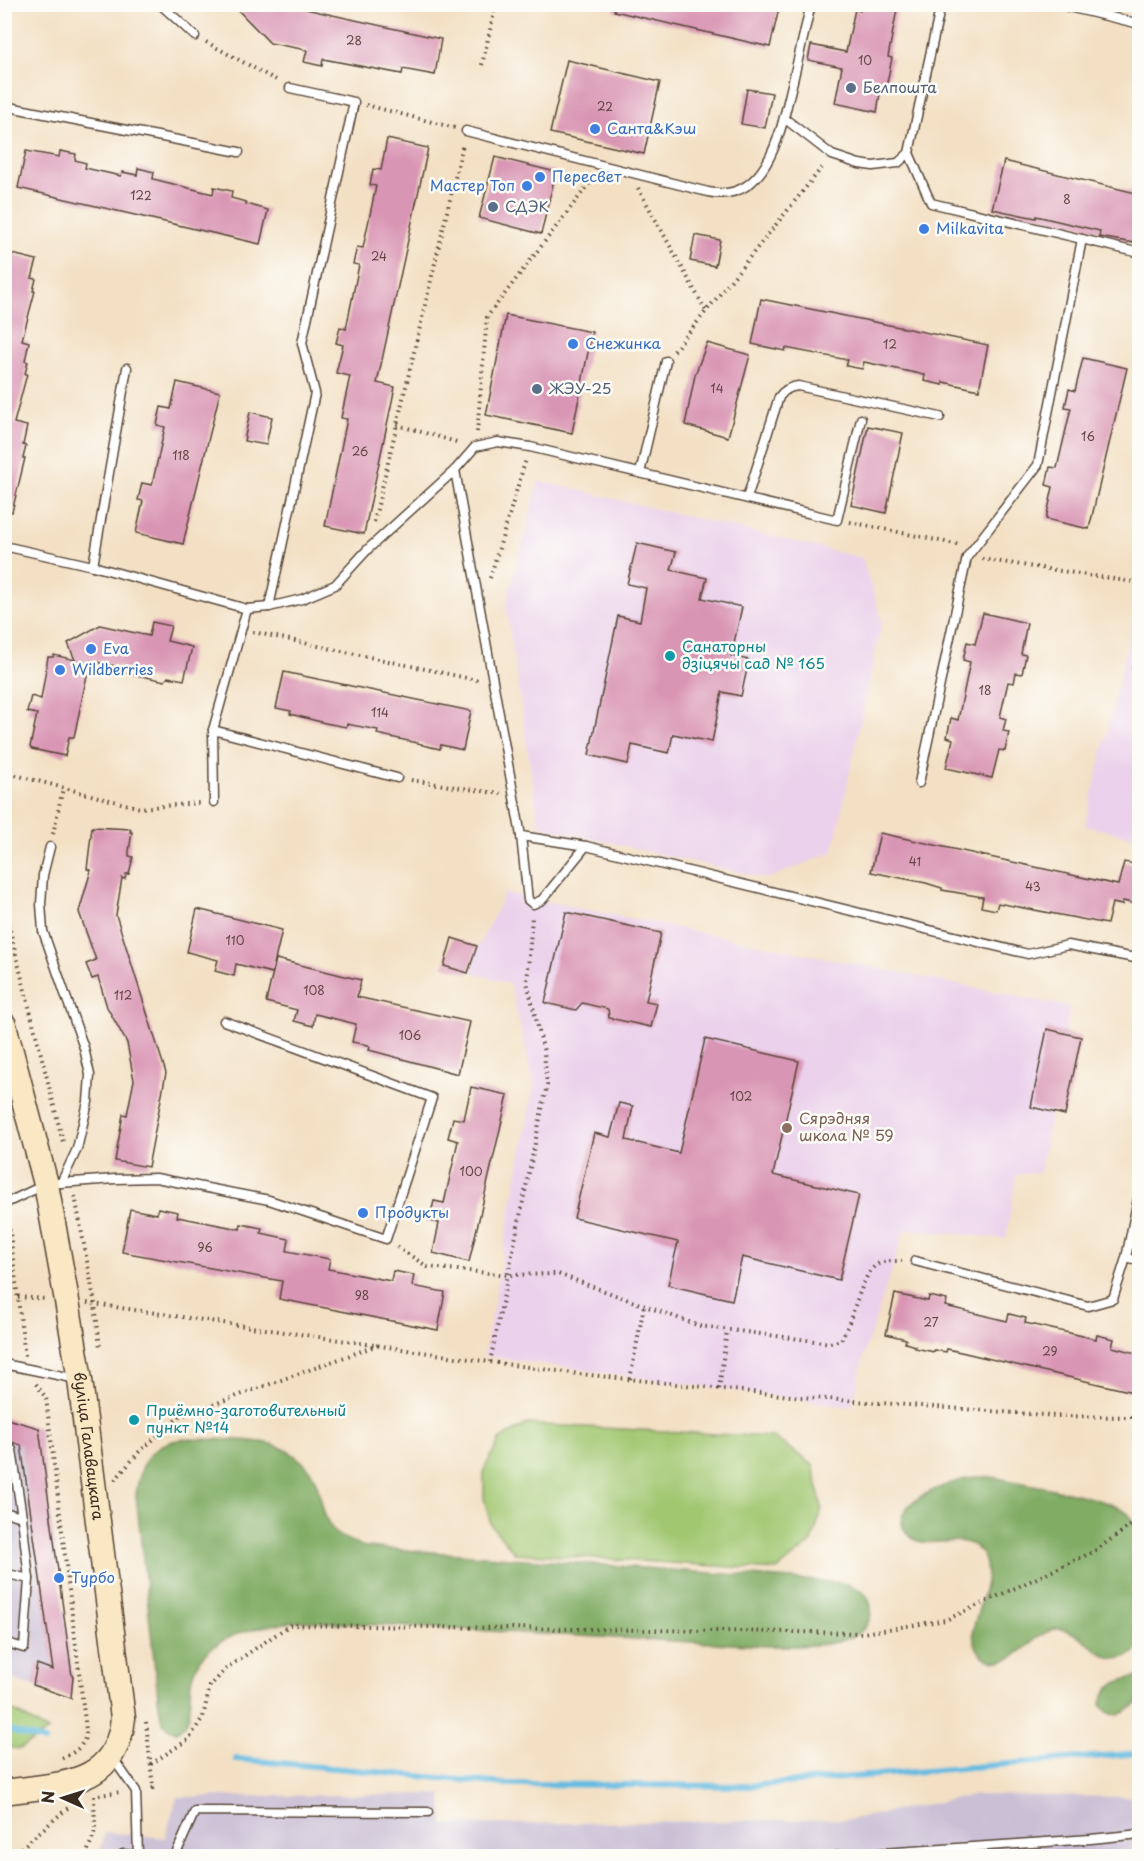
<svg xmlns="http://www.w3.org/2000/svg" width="1144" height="1861" font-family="'Playpen Sans',sans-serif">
	<rect width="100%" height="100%" fill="#fdfcf7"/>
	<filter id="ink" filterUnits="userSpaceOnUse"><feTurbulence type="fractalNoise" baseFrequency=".0167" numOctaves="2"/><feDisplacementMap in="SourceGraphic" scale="12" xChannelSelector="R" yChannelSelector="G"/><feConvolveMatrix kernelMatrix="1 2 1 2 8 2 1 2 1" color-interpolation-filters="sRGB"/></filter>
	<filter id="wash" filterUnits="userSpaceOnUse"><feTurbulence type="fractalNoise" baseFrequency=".008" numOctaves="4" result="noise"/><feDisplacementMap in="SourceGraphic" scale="24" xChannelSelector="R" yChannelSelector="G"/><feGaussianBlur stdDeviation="1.35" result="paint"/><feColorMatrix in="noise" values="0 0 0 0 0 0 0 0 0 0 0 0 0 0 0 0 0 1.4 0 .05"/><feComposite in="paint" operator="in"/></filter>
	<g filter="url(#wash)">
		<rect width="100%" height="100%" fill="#f3e0c4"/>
		<g fill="#ebd1eb">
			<path d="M539,481L862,558L882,621L833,852L767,879L539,826L506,605Z"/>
			<path d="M1139,594V838L1085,826Z"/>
			<path d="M505,893L1070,1007L1040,1172L1016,1175L1006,1239L905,1229L864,1355L852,1407L484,1356L534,1084L510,984L471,972L477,949Z"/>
		</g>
		<g fill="#cbbfd5">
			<path d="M4,1418L39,1428L73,1676L71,1698L5,1677Z"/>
			<path d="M442,1794L443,1825L852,1819L975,1795L1139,1797V1856H99L105,1832L165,1838L177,1797Z"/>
		</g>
		<g fill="#a1c771" stroke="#6e7848" stroke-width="1.5">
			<path d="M527,1424L773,1437L813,1465L822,1508L812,1542L777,1570L515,1553L491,1525L484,1498V1470L500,1439Z"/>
			<path d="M4,1706L7,1707L48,1731L20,1749L5,1747Z"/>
		</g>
		<g fill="#80ac63" stroke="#5e6b40" stroke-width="1.5">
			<path d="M183,1439C209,1440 247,1438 271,1444C289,1449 310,1464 316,1482C322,1499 322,1520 336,1533C345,1540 355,1543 365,1547L843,1583C857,1587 871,1593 871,1609C872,1651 797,1646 768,1646L302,1621C263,1625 199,1634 191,1682C188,1701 196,1721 176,1732C162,1728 161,1719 159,1706L136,1495C140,1463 149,1444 183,1439Z"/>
			<path d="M974,1477H992C1019,1483 1114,1497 1129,1515C1135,1523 1137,1532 1139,1541L1138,1650C1112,1670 1101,1651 1079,1637C1046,1613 1032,1650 1008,1659C985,1668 970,1647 974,1626C979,1604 998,1567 977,1548C958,1530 921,1556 905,1531C886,1501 955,1481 974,1477Z"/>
			<path d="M1139,1677V1701C1127,1713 1111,1723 1101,1704C1105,1684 1121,1679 1139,1677Z"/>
		</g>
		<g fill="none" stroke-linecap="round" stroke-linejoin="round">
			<g stroke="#65bbe1" stroke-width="6">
				<path d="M4,1729L44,1741"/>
				<path d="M236,1759L504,1784L748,1786L1140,1753"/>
			</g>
		</g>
		<g id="blocks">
			<g fill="#d995b4">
				<path d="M232,4H283L441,39L435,75L403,69L402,74L323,59L322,66L304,62L307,50L270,43Z"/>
				<path d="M615,4H780L770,47L614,11Z"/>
				<path d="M861,4H898L888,57L892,58L886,88L881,87L877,112L835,103L842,67L808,60L811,45L846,52L855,9L860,11Z"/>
				<path d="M567,60L660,82L644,154L550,133Z"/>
				<path d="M747,89L772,93L765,128L741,124Z"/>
				<path d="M387,139L428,148L377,383L395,387L364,534L325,526L347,419L341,418L350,376L336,373L343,345L336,343L340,327L346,329L359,265L353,264L357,247L363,248L376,186L370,185L373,169L381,170Z"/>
				<path d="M26,151L59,157L60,151L76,154L75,160L86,163L85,168L121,176L122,172L137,175L138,168L154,172L153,179L213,194L214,187L232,191L231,198L246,202V204L268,210L260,244L18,188Z"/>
				<path d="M495,157L556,172L541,234L479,218Z"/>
				<path d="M1004,161L1140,194V244L1099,237L1100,231L1036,216V218L992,209Z"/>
				<path d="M695,235L720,240L715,266L690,261Z"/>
				<path d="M4,252L37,260L32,278L36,279L33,291H35L22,340L29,342L25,361L28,362L25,374H27L14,423L27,426L23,445L26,446L23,458H25L12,512L4,511Z"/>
				<path d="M761,299L988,345L979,390L943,382V385L924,381L925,375L864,362L862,369L846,366L848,360L786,348L785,351L752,344Z"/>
				<path d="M506,315L592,332L572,433L486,415Z"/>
				<path d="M707,343L750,355L728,437L685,425L695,375Z"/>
				<path d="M1083,358L1127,368L1089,529L1046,519L1053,487L1046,485L1050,467L1057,468L1071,408L1065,407L1069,389L1075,391Z"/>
				<path d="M177,382L220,392L183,544L136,533L143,501L138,500L142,483L152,485L165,427L157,425L161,407L171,409Z"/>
				<path d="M250,412L272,417L266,445L244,441Z"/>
				<path d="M868,426L903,433L886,513L851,505Z"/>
				<path d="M637,543L676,552L671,570L707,578L702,598L742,607L731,656L749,660L741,696L722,692L712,742L673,734L669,753L632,745L628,764L589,755L618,616L640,621L646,588L627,584Z"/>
				<path d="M983,613L1027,623L1021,654L1026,655L1022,674L1016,673L1014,683L1008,682L1000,717L1006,719L1003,731L1009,732L1005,751L999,750L992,778L946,768L953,739L947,737L951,718L958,720L970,662L963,660L967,642L975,644Z"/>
				<path d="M152,622L171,626L167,641L192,647L184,680L168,677L165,681L121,672V667L90,661L74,737H69L65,756L32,749L30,747L37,714L27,712L31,696L41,699L48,657H53L54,655L75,660L68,643L100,625L149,636Z"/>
				<path d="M284,672L471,711L463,750L441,745L440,749L422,745V744L377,734L378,730L347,724L346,727L325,723L290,714L291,711L276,708Z"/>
				<path d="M92,827L131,829L130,832H132L129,851V856L133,857L129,874H126L125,879L122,878L116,915L166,1073L148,1167L115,1161L123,1114L127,1115L134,1080L127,1043L107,1007L98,977L92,979L86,964L96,960L79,912L91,870L87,869Z"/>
				<path d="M880,833L1118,885L1124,862L1140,865V905L1123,901L1122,905L1112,903L1107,924L998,903L996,910L981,907L983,897L942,890V888L926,883L871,872Z"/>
				<path d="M197,909L282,930L272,973L236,964L234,976L215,971L218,960L187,952Z"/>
				<path d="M566,912L661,933L646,1001L657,1003L651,1027L609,1018L608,1009L582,1003L576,1010L545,1003Z"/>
				<path d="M452,938L477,946L468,973L444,966Z"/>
				<path d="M276,959L361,980L357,997L470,1022L458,1074L369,1050L370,1047L368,1045L352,1042L356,1024L315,1014L313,1026L294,1021L297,1010L266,1002Z"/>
				<path d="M1047,1029L1081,1037L1065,1115L1031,1107Z"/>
				<path d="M705,1039L799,1061L773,1175L859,1195L839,1280L742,1257L732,1300L668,1285L678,1242L574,1218L594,1133L610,1137L619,1103L633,1106L626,1140L679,1153Z"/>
				<path d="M471,1087L508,1095L469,1262L433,1253L439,1223L429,1221L434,1201L444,1203L458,1141L448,1138L453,1118L464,1120Z"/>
				<path d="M158,1208L178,1212L177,1217L240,1229L241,1224L262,1228L261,1233L289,1239L287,1251L330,1259L328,1269L391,1281L393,1271L414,1275L412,1286L445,1292L438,1330L279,1299L282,1281L122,1252L130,1209L157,1214Z"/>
				<path d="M895,1294L928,1301L929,1296L947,1300L945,1306L1007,1321L1009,1314L1026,1318L1025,1323L1096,1339L1097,1335L1114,1339L1112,1347L1140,1354V1363L1133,1392L965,1353L947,1349L946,1352L934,1350V1352L915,1348V1346L905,1343L906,1339L886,1334Z"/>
				<path d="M4,1418L39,1428L72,1676H73L71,1698L33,1685L37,1664L53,1670L21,1445L4,1440Z"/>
			</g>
		</g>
	</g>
	<g filter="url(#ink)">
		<use href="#blocks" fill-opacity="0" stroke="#574537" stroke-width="1.5"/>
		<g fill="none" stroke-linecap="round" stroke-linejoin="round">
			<defs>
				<g id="lane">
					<path d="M160,4L195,36"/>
					<path d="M941,4L909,153L931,203L1140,253"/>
					<path d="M1056,4L1140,24"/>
					<path d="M4,106L239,152"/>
					<path d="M784,118L832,155L859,164L873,166L898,163L909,153"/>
					<path d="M466,131L708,192C770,205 782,124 793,81C799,56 805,30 811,4"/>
					<path d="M455,470L521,836L528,900L533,904L542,900L586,846"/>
					<path d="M640,473L666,361"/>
					<path d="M747,498L779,397C784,390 789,387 798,386L940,417"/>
					<path d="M4,546L93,566L247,609L269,607L302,599L335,585L368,549L455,470L475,447L498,442L530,447L837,520L861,419"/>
					<path d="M93,566L127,368"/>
					<path d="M269,607L315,393L302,343L354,102L290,88"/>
					<path d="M1137,668L1140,659"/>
					<path d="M213,730L397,778"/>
					<path d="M919,783L967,557L1038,465L1082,239"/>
					<path d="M214,802L213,730L247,609"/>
					<path d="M521,836L586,846L1028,954L1068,945L1140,959"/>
					<path d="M50,847L43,875L41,904L43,931L84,1048L90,1075L88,1102L77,1149L61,1183"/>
					<path d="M4,1206L6,1203L46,1184L115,1179L156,1178L269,1200L386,1239L432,1098L224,1021"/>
					<path d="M1126,1258L1140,1189"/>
					<path d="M915,1261L1088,1306L1113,1299L1126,1258L1140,1261"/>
					<path d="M4,1364L77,1379"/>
					<path d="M4,1448L12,1450L22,1517L4,1512"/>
					<path d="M22,1517L29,1579"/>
					<path d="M4,1573L29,1579L24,1648L4,1642"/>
					<path d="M112,1757L136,1791L138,1856"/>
					<path d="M122,1856L123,1854L137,1856"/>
					<path d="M175,1856L195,1811L428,1812"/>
					<path d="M837,1856L1091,1839L1140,1834"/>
				</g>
				<g id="secondary">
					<path id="s1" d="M4,1025L46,1184L67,1301L80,1380L123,1718C116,1787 60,1784 4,1792"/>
				</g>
			</defs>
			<use href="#lane" stroke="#574537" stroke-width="11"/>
			<use href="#secondary" stroke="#574537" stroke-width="27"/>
			<g stroke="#574537" stroke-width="4" stroke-dasharray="1.5 4.5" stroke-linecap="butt">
				<path d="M206,42L278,81"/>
				<path d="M482,65L496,4"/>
				<path d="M366,105L455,128"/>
				<path d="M638,188L706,311"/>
				<path d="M674,351L824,165"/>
				<path d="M397,425L460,443"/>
				<path d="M477,432L487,317L595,176"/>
				<path d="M374,522L463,144"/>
				<path d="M850,522L960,545"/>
				<path d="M982,559L1140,583"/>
				<path d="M490,578L526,459"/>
				<path d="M253,632L481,681"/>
				<path d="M4,747L10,774"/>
				<path d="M4,772L140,808L200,803"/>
				<path d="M411,780L501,794"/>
				<path d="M53,834L63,788"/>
				<path d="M4,907L63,1142"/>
				<path d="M75,1196L95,1304L100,1348"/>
				<path d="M8,1217L25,1356"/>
				<path d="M397,1247L428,1267L508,1275L558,1274L700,1326L830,1343L841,1340C852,1322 861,1277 875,1266C883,1260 893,1261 902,1261"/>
				<path d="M18,1297L47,1299"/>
				<path d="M87,1303L490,1362L580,1374L800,1397L1057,1416L1131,1417L1140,1412"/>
				<path d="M490,1362L547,1085L544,1052L527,982L532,917"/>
				<path d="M630,1379L644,1306"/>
				<path d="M36,1384L46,1398L86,1730C86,1747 73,1753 59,1760"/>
				<path d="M719,1389L727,1330"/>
				<path d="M115,1480L139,1452L179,1417L378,1345"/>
				<path d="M146,1722L153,1788L149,1789"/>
				<path d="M151,1764L189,1739L203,1717L210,1686L228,1667L290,1625L863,1633L946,1620L1093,1552L1140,1519"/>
				<path d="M99,1795L121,1792"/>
				<path d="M12,1856L70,1806"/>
				<path d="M86,1856L95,1831L94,1796"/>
			</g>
			<use href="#lane" stroke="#fff" stroke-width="8"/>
			<use href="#secondary" stroke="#fae7c3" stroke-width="24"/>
		</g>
	</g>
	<g fill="#5c6f8a" stroke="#fdfcf7" stroke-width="2">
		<circle cx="851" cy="88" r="6"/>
		<circle cx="493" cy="207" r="6"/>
		<circle cx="537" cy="389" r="6"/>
	</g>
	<g fill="#3f7fe0" stroke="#fdfcf7" stroke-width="2">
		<circle cx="595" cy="129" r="6"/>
		<circle cx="540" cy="177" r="6"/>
		<circle cx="527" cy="186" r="6"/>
		<circle cx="924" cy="229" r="6"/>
		<circle cx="573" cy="344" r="6"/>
		<circle cx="91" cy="649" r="6"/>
		<circle cx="60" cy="670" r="6"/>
		<circle cx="363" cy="1213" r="6"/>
		<circle cx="59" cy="1578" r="6"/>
	</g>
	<g fill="#0f9aa8" stroke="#fdfcf7" stroke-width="2">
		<circle cx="670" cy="656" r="6"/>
		<circle cx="134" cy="1420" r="6"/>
	</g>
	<circle fill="#8d6e63" stroke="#fdfcf7" stroke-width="2" cx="787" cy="1128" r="6"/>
	<g text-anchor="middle" stroke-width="5" stroke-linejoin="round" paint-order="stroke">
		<g font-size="12" fill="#624544">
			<text x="354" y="45">28</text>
			<text x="865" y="65">10</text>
			<text x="605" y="111">22</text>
			<text x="141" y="200">122</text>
			<text x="1067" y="204">8</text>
			<text x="379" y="261">24</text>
			<text x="890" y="349">12</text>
			<text x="717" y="393">14</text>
			<text x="1088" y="441">16</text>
			<text x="360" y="456">26</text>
			<text x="181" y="460">118</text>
			<text x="985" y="695">18</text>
			<text x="380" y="717">114</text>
			<text x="915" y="866">41</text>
			<text x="1033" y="891">43</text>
			<text x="235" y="945">110</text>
			<text x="314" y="995">108</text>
			<text x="123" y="1000">112</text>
			<text x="410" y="1040">106</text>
			<text x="741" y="1101">102</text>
			<text x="471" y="1176">100</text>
			<text x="205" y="1252">96</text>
			<text x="362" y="1300">98</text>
			<text x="931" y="1327">27</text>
			<text x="1050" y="1356">29</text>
		</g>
		<g font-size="15" fill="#4e5e75" stroke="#fdfcf7" text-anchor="start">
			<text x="863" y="93">Белпошта</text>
			<text x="505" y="212">СДЭК</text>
			<text x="549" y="394">ЖЭУ-25</text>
		</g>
		<g font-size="15" fill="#366cbe" stroke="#fdfcf7" text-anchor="start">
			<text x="607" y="134">Санта&amp;Кэш</text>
			<text x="552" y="182">Пересвет</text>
			<text x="515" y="191" text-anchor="end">Мастер Топ</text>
			<text x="936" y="234">Milkavita</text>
			<text x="585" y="349">Снежинка</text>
			<text x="103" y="654">Eva</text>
			<text x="72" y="675">Wildberries</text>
			<text x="375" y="1218">Продукты</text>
			<text x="71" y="1583">Турбо</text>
		</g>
		<g font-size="15" fill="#0d838f" stroke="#fdfcf7" text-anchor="start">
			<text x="682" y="652">Санаторны<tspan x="682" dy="17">дзіцячы сад № 165</tspan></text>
			<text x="146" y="1416">Приёмно-заготовительный<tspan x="146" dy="17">пункт №14</tspan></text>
		</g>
		<g font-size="15" fill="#785e54" stroke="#fdfcf7" text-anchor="start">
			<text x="799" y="1124">Сярэдняя<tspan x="799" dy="17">школа № 59</tspan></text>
		</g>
		<g font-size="15" fill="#3b2a1e" stroke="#fdfcf7">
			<text dy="5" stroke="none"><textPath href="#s1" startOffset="430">вуліца Галавацкага</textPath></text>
		</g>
	</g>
	<rect width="1144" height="1861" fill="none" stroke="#fdfcf7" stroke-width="24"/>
	<g transform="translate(63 1798) rotate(273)" stroke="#fdfcf7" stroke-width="4.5" paint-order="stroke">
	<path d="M0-4.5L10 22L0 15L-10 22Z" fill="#3b2a1e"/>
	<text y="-9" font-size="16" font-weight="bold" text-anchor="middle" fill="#3b2a1e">N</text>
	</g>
</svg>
